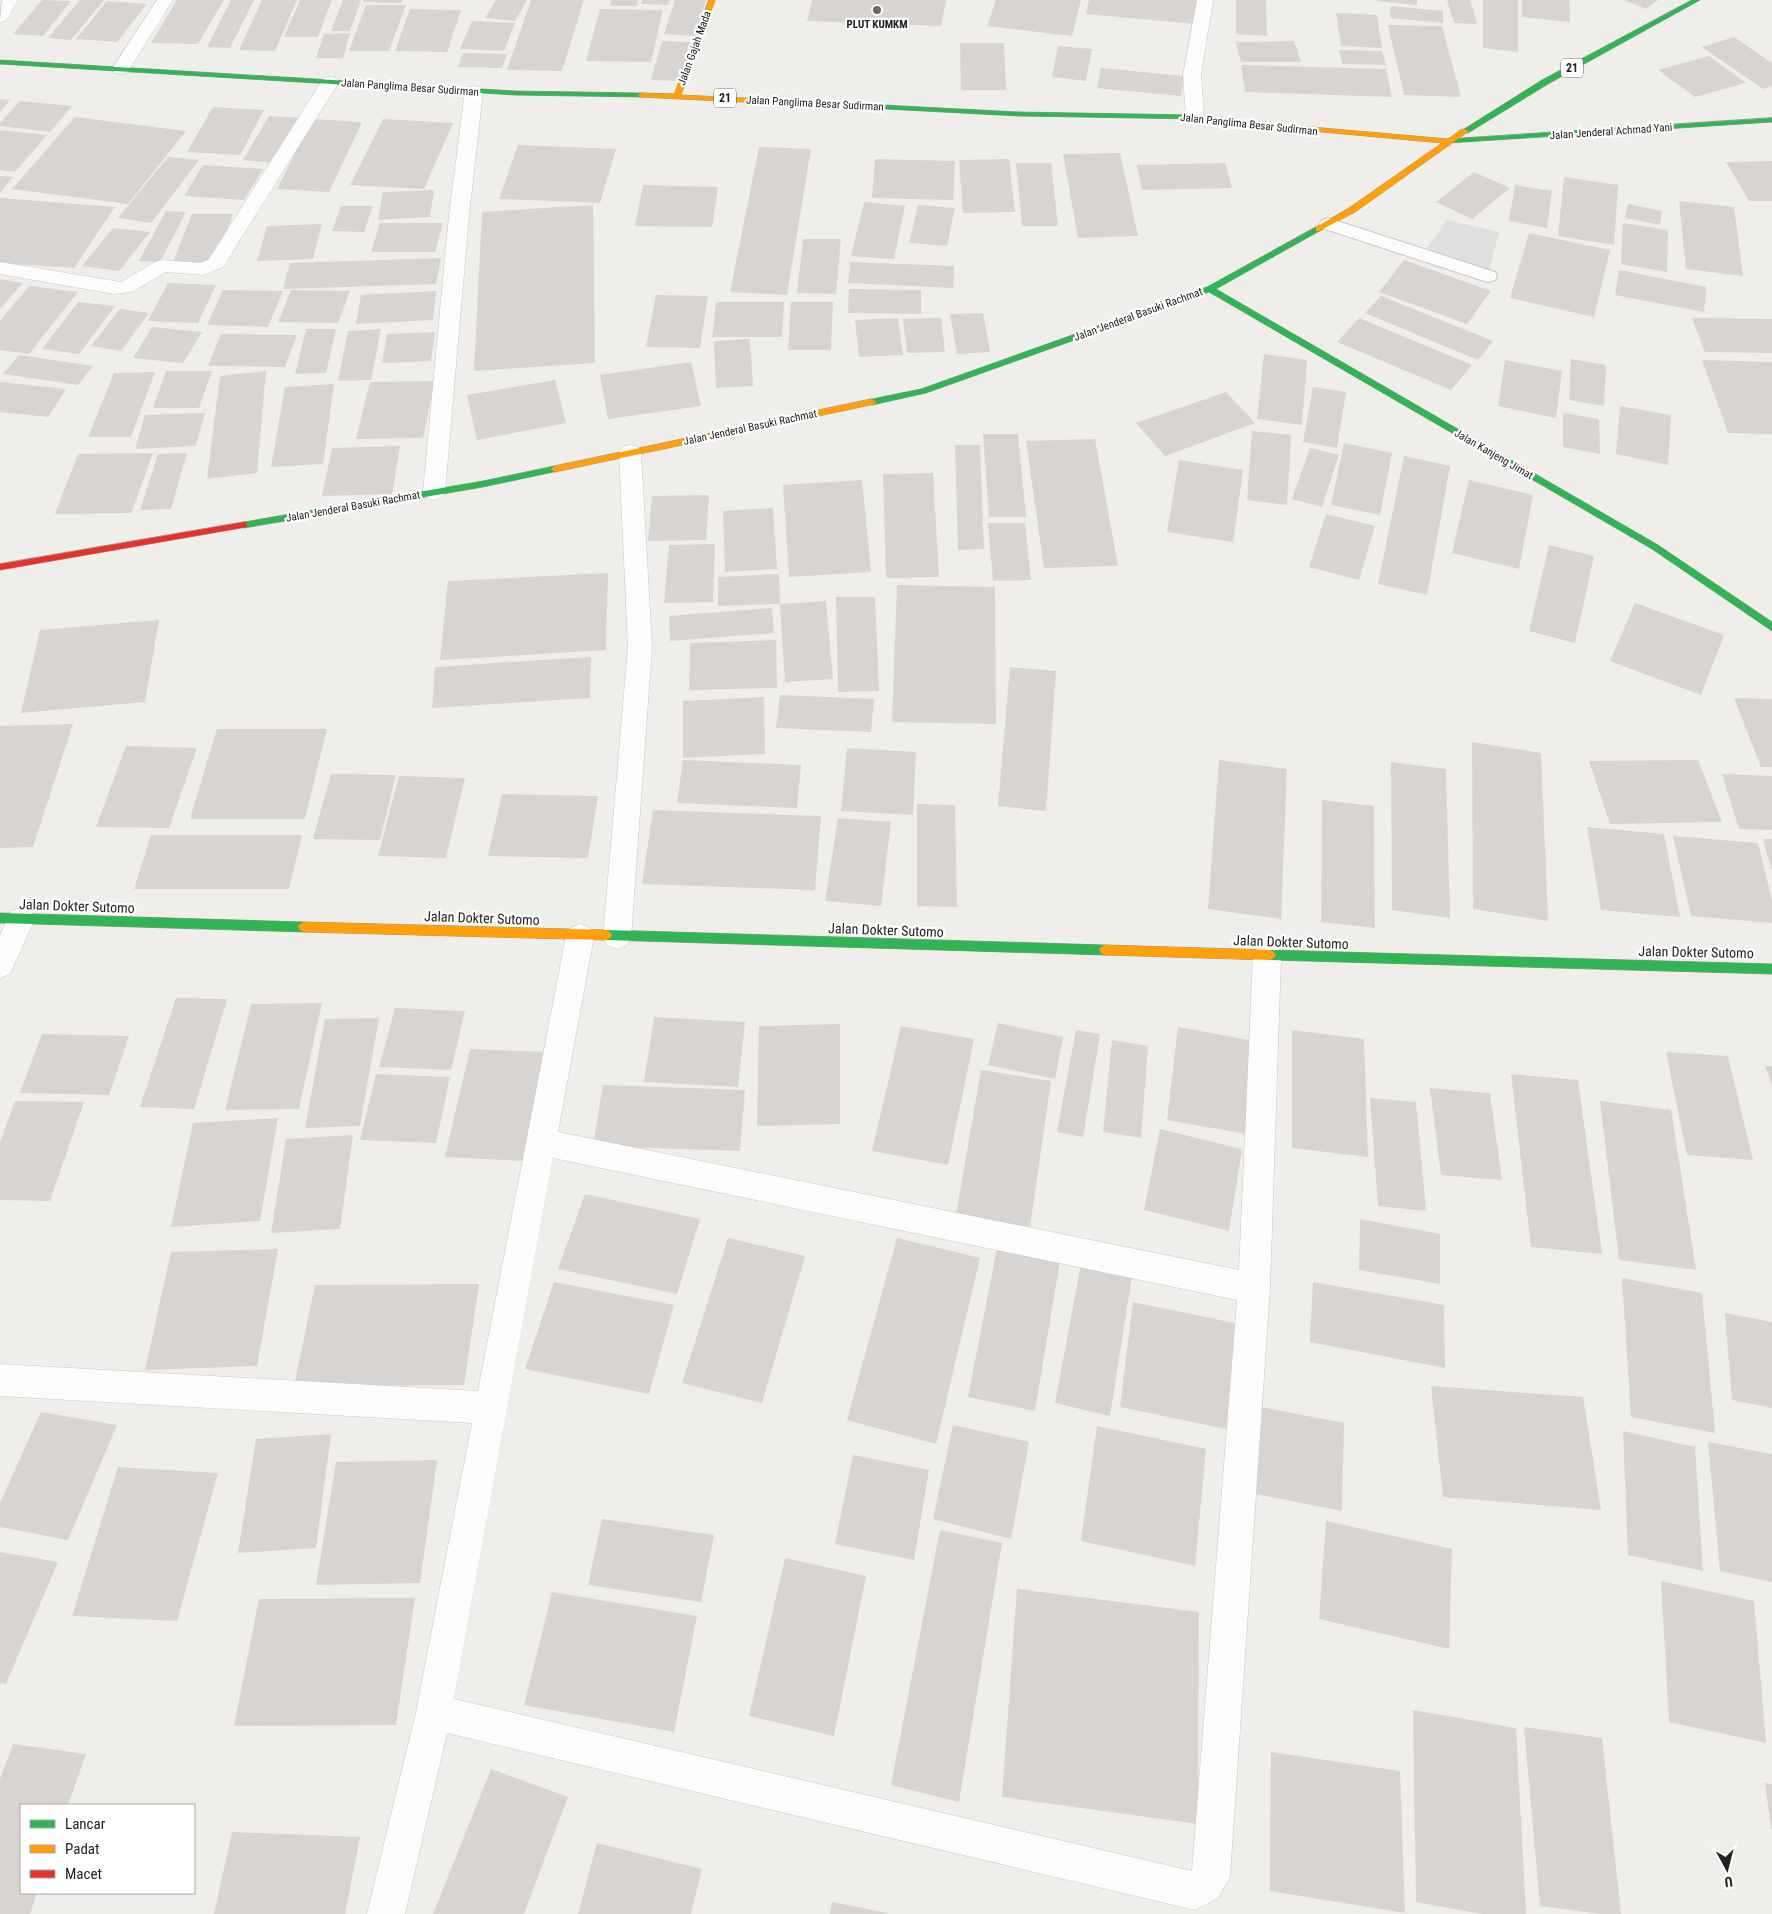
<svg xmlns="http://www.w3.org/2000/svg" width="1772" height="1914" font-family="'Roboto Condensed',sans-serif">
	<rect width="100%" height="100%" fill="#f0eeeb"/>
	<path fill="#e0dfde" d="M1447,220L1499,232L1488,276L1422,255Z"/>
	<g fill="#d7d4d2">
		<path d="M42,0L71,1L43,36L13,34Z"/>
		<path d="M80,0H104L71,40L48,38Z"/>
		<path d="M177,0H224L198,44L151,43Z"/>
		<path d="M231,0H254L230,48L207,47Z"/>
		<path d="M262,0H297L275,51L239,50Z"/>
		<path d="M300,0H332L318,37H284Z"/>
		<path d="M343,0H361L350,31H331Z"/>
		<path d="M364,0H402L401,3L363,2Z"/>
		<path d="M496,0H527L515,21L485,18Z"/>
		<path d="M531,0H584L562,71L507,70Z"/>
		<path d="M611,0H638L637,6H610Z"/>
		<path d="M642,0H670L668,5L641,4Z"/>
		<path d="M675,0H706L695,36L664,34Z"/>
		<path d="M812,0H946L941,26L807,21Z"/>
		<path d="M996,0H1081L1072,36L987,26Z"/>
		<path d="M1089,0H1198L1195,24L1086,14Z"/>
		<path d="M1236,0H1266L1267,36L1236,34Z"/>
		<path d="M1377,0H1417V5L1377,1Z"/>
		<path d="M1447,0H1470L1477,24L1454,23Z"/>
		<path d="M1483,0H1518V52L1483,48Z"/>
		<path d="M1522,0H1569L1570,22L1522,17Z"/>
		<path d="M1624,0H1658L1646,9Z"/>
		<path d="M107,1L147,4L117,42L76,39Z"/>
		<path d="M366,5H406L389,51H349Z"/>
		<path d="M1391,6L1443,11V23L1390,18Z"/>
		<path d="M410,9L461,10L447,52L395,51Z"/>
		<path d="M600,9L663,10L651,62L586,61Z"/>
		<path d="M1336,13L1377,15L1382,48L1341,46Z"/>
		<path d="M472,21L515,23L504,51L460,49Z"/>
		<path d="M1388,25L1442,26L1461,97L1404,95Z"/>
		<path d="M350,33L343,58H316L324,34Z"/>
		<path d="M1734,37L1772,63V86L1763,89L1702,47Z"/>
		<path d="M662,41L690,42L680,81L651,80Z"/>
		<path d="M1294,41L1301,62H1241L1236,42Z"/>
		<path d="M960,43H1004L1006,90H961Z"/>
		<path d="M1058,46L1092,49L1086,81L1052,77Z"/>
		<path d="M1339,50L1382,51L1386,65L1342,64Z"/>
		<path d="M463,53L507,54L502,68L458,67Z"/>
		<path d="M1709,56L1746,83L1695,97L1658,70Z"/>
		<path d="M1241,65L1386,69L1392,97L1245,92Z"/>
		<path d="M1101,68L1184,76L1181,96L1097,88Z"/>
		<path d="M0,99L10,100L0,112Z"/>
		<path d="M20,101L72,106L50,132L0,126V123Z"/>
		<path d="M213,107L264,110L240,155L187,152Z"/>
		<path d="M269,116L303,118L277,163L243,160Z"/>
		<path d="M75,117L186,131L128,204L12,189Z"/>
		<path d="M312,119L362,122L329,192L277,189Z"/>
		<path d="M383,119L453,123L424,189L350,185Z"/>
		<path d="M0,130L47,135L15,172L0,170Z"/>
		<path d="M518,145L616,149L600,203L499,199Z"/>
		<path d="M759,147L811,149L787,295L730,292Z"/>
		<path d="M1120,153L1138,236L1078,238L1063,154Z"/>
		<path d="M168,157L199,160L151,223L118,218Z"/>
		<path d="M875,159L955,161L953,200L872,198Z"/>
		<path d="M1009,159L1015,212L963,213L959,160Z"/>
		<path d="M1772,161V201H1749L1726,162Z"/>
		<path d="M1016,163H1051L1058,226H1022Z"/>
		<path d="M1225,163L1232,188L1142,190L1137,165Z"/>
		<path d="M203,165L263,169L244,200L184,196Z"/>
		<path d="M1474,172L1510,188L1472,219L1436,202Z"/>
		<path d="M0,176L13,177L0,193Z"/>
		<path d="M1564,177L1618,185L1614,245L1558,236Z"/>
		<path d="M643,185L718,187L712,227L635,226Z"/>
		<path d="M1515,185L1552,191L1547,228L1509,221Z"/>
		<path d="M434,190L430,217L378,220L383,192Z"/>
		<path d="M0,198L115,207L74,268L0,263Z"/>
		<path d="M1679,201L1734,207L1743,276L1686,269Z"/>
		<path d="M864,202L905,206L894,259L851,256Z"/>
		<path d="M1628,204L1662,211L1660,225L1625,218Z"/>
		<path d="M593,205L595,363L474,371L482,212Z"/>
		<path d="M918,205L955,208L947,246L909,243Z"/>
		<path d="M341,206H373L364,232L332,231Z"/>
		<path d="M166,211L186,212L160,262L139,261Z"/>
		<path d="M192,214H233L216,262H173Z"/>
		<path d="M380,223H443L435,252H371Z"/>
		<path d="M1623,223L1668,230L1667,272L1621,264Z"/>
		<path d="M322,224L313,259L257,261L267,226Z"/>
		<path d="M113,228L150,232L119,271L82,266Z"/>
		<path d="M1529,233L1610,250L1594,317L1510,298Z"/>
		<path d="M803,239H841L836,294L797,293Z"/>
		<path d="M441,258L436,284L283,289L290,263Z"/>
		<path d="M1404,260L1491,291L1467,324L1379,292Z"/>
		<path d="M850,262L954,266L953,288L848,283Z"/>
		<path d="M1619,270L1706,287L1704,312L1615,295Z"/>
		<path d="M0,279L23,283L0,309Z"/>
		<path d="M168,283L216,285L198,323L148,321Z"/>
		<path d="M29,286L78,292L29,354L0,350V321Z"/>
		<path d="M849,289L921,290V314L848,313Z"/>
		<path d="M223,290L283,291L268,327L207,325Z"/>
		<path d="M291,290L350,291L338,323L278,322Z"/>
		<path d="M436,291L433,320L356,324L361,295Z"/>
		<path d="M656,295L708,296L700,348L646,347Z"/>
		<path d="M1381,296L1493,341L1478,360L1365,313Z"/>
		<path d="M78,302L115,306L79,354L42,349Z"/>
		<path d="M716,302H784L782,337H712Z"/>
		<path d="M791,302H833L831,350H788Z"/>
		<path d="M120,309L149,313L121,351L91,346Z"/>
		<path d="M983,313L990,352L957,354L950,314Z"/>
		<path d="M898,318L903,355L859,357L855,320Z"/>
		<path d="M941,318L945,352L907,353L903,319Z"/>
		<path d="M1359,318L1472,365L1451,390L1337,342Z"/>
		<path d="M1692,318L1772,319V353L1705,352Z"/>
		<path d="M152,327L202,332L183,363L133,358Z"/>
		<path d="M306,329H336L326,373L295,374Z"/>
		<path d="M381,329L371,380L338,381L348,331Z"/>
		<path d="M435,332L431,361L382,363L387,334Z"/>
		<path d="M221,334L297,335L285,367L208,366Z"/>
		<path d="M750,339L753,386L716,388L714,341Z"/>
		<path d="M1264,354L1307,360L1302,425L1257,419Z"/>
		<path d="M19,355L93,366L78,385L3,374Z"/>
		<path d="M1571,359L1606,365L1604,406L1569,400Z"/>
		<path d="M1505,360L1562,371L1556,418L1498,406Z"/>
		<path d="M1702,360L1772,362V434L1728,433Z"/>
		<path d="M691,362L701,406L608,419L600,375Z"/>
		<path d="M166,371H212L199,408H153Z"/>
		<path d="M266,371L257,473L207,479L220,376Z"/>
		<path d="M155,372L131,437H88L114,373Z"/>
		<path d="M555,380L566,423L477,440L467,395Z"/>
		<path d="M435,381L423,438L356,439L370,382Z"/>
		<path d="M0,382L66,389L48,417L0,412Z"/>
		<path d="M334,384L323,464L271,467L285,387Z"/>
		<path d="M1313,387L1346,392L1337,448L1303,442Z"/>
		<path d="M1226,392L1255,423L1165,456L1136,423Z"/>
		<path d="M1620,406L1671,415L1668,465L1616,454Z"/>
		<path d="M205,413L196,446L135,449L145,415Z"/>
		<path d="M1563,413L1599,419L1600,454L1563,447Z"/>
		<path d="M1252,431L1291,435L1287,505L1247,500Z"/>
		<path d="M983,434H1018L1026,517H989Z"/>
		<path d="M1095,439L1118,566L1044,568L1026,441Z"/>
		<path d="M1344,443L1392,453L1380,515L1331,505Z"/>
		<path d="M955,445H980L984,549L958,550Z"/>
		<path d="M400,446L392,494L322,496L332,448Z"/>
		<path d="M1310,448L1339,455L1322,507L1292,499Z"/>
		<path d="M153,453L131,513L55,514L78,454Z"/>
		<path d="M187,453L171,509L140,510L158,454Z"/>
		<path d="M1404,456L1450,466L1427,595L1378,584Z"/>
		<path d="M1179,460L1243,470L1233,542L1167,532Z"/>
		<path d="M933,473L939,577L886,578L883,474Z"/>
		<path d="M862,480L871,572L789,577L783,485Z"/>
		<path d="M1469,480L1533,495L1519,569L1452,553Z"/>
		<path d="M709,495L706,540L648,541L652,496Z"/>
		<path d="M773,508L777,569L725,572L723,511Z"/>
		<path d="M1326,514L1375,526L1359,580L1309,567Z"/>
		<path d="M988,523H1025L1031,580L993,581Z"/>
		<path d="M715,544L713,602L664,603L669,545Z"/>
		<path d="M1549,545L1594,556L1575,643L1529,631Z"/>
		<path d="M608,573L606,650L440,660L448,581Z"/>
		<path d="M779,574L780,604L826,601L833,679L785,682L780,604L718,606V577Z"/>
		<path d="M897,585L995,587L996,724L892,722Z"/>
		<path d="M836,597H875L879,691L838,692Z"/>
		<path d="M1635,603L1724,635L1701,695L1610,661Z"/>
		<path d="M772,608L774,633L670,641L669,616Z"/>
		<path d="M159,620L145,702L21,713L40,630Z"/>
		<path d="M776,640L777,688L689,690L690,643Z"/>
		<path d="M591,657L590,698L432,708L435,667Z"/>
		<path d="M1010,667L1056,671L1046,811L998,806Z"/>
		<path d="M780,695L874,699L871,732L776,728Z"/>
		<path d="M764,697L765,754L683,758V701Z"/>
		<path d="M1734,698L1772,699V767H1761Z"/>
		<path d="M73,724L33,847L0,848V726Z"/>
		<path d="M217,729H327L305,819H190Z"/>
		<path d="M1472,742L1541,753L1548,921L1473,909Z"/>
		<path d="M126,746L197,748L169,828L96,827Z"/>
		<path d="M847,748L916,752L913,815L841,811Z"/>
		<path d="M683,760L801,765L797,808L677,803Z"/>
		<path d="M1219,760L1287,769L1281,919L1208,909Z"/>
		<path d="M1698,760L1722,822L1610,824L1589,761Z"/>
		<path d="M1391,762L1446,769L1450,918L1392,910Z"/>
		<path d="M331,774L396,775L380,840L313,839Z"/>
		<path d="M1722,774L1772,776V830L1739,829Z"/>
		<path d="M399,776L465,778L446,858L378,856Z"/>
		<path d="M502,794L598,796L588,858L488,856Z"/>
		<path d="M1322,800L1374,806L1375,928L1321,922Z"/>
		<path d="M917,804L955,805L957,907L917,906Z"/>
		<path d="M653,810L821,816L815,890L642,884Z"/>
		<path d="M838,818L891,822L881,906L825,901Z"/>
		<path d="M1587,827L1664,834L1680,917L1601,910Z"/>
		<path d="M151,835H302L289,889H134Z"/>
		<path d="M1673,836L1758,843L1772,900V923L1691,916Z"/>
		<path d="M1763,839H1772V869H1771Z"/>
		<path d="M176,998L227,999L194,1109L140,1107Z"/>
		<path d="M322,1003L299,1109L225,1110L251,1004Z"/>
		<path d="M395,1008L465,1011L451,1070L379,1067Z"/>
		<path d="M654,1017L745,1022L738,1087L644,1082Z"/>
		<path d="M379,1018L360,1126L305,1128L325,1019Z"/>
		<path d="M998,1023L1063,1037L1055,1079L988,1065Z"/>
		<path d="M840,1024V1124L757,1126L759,1026Z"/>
		<path d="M901,1026L974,1039L948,1165L872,1151Z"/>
		<path d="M1178,1027L1254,1041L1246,1134L1167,1120Z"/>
		<path d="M1076,1030L1100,1034L1083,1137L1057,1132Z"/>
		<path d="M1292,1030L1364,1039L1368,1157L1292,1148Z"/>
		<path d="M42,1034L129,1036L109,1095L20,1093Z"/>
		<path d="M1112,1040L1148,1046L1141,1138L1103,1132Z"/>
		<path d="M470,1049L544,1052L523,1161L445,1157Z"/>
		<path d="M1666,1052L1728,1056L1753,1160L1687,1155Z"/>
		<path d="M1765,1066H1772V1086Z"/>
		<path d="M981,1070L1051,1081L1030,1227L956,1215Z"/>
		<path d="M376,1074L450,1077L436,1143L360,1140Z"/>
		<path d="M1511,1074L1578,1080L1602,1254L1531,1247Z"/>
		<path d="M603,1085L745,1090L740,1151L593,1146Z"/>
		<path d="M1430,1088L1490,1093L1502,1180L1441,1175Z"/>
		<path d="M1370,1098L1416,1102L1426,1211L1378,1206Z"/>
		<path d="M15,1101L84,1102L50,1201L0,1200V1142Z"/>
		<path d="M1600,1101L1671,1110L1696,1270L1619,1260Z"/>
		<path d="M278,1118L260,1221L171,1227L193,1123Z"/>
		<path d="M1160,1129L1242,1149L1229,1231L1144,1210Z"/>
		<path d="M353,1135L340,1229L271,1233L286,1139Z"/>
		<path d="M585,1194L700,1219L677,1294L558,1269Z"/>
		<path d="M1360,1219L1440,1234V1284L1359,1270Z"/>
		<path d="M728,1238L805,1256L762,1403L682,1383Z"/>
		<path d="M897,1238L980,1258L936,1444L847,1420Z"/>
		<path d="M997,1248L1060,1261L1035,1411L968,1397Z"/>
		<path d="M278,1249L257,1366L145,1370L171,1252Z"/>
		<path d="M1081,1264L1132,1276L1110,1416L1055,1403Z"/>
		<path d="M1622,1278L1702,1293L1715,1433L1631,1417Z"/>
		<path d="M554,1282L674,1305L649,1394L525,1369Z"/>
		<path d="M1313,1282L1444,1305L1445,1368L1310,1342Z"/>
		<path d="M479,1284L464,1385L294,1386L315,1285Z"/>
		<path d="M1133,1302L1239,1324L1231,1430L1120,1407Z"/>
		<path d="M1725,1313L1772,1322V1408L1732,1400Z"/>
		<path d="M1431,1386L1583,1397L1601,1510L1443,1497Z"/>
		<path d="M1261,1407L1344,1423L1342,1511L1256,1494Z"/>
		<path d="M41,1412L117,1425L68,1540L0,1527V1503Z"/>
		<path d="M953,1425L1029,1442L1011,1539L933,1519Z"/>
		<path d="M1097,1426L1206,1449L1195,1566L1081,1541Z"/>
		<path d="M1623,1431L1695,1447L1703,1571L1628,1555Z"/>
		<path d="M331,1434L316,1548L238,1553L256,1439Z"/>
		<path d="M1708,1442L1772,1454V1582L1720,1571Z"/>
		<path d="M853,1455L929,1470L914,1560L835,1544Z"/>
		<path d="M437,1460L420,1583L316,1585L336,1462Z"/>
		<path d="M118,1467L218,1473L177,1621L72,1616Z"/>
		<path d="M602,1519L714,1535L701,1602L588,1585Z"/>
		<path d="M1326,1521L1452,1549L1449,1649L1319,1619Z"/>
		<path d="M940,1530L1002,1543L959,1802L891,1785Z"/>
		<path d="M0,1552L58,1562L6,1684L0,1683Z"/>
		<path d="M785,1558L866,1576L834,1736L749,1716Z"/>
		<path d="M1661,1581L1754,1601L1766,1743L1669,1722Z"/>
		<path d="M1017,1589L1199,1612L1198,1824L1002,1797Z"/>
		<path d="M552,1592L697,1616L674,1732L524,1705Z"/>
		<path d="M415,1598L396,1725L234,1726L259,1599Z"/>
		<path d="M1413,1710L1516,1728L1526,1914H1482L1416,1902Z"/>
		<path d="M1524,1727L1602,1738L1621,1914H1600L1540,1906Z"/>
		<path d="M13,1744L86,1754L68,1805H21V1893H37L30,1914H0V1779Z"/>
		<path d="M1271,1752L1400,1771L1405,1913L1270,1891Z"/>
		<path d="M491,1769L568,1797L524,1914H433Z"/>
		<path d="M1765,1783L1772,1784V1829H1771Z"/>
		<path d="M232,1832L360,1837L345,1914H214Z"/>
		<path d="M597,1843L702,1869L691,1914H578Z"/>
		<path d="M832,1902L888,1913V1914H830Z"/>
	</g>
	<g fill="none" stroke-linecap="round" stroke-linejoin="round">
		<defs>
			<path id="lane" d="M1328,218L1495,272L1497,276L1495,280L1488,282L1481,280L1322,228L1319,224L1322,220Z"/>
			<g id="street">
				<path d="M2,0H18L6,21L0,22Z"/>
				<path d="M157,0H173L127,73L121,74L115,73L112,69Z"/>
				<path d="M1197,0H1213L1201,75L1204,117L1201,121L1195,122L1189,121L1186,117L1183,75Z"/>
				<path d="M330,77L336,78L339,82L223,267L204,275L166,272L132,292L114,294L0,274V262L121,282L155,262L162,260L201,263L209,259L321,82L324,78Z"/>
				<path d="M474,86L480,87L483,91L469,215L445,492L442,497L434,500L426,497L423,492L449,215L465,91L468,87Z"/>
				<path d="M630,445L638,447L641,452L652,647L631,937L627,945L617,949L607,945L603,937L628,647L619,452L622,447Z"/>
				<path d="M21,908L31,911L35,919L10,974L0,978V935L11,911Z"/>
				<path d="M580,924L590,928L594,936L558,1132L1239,1270L1253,956L1257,948L1267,944L1277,948L1281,956L1270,1288L1230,1877L1218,1898L1195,1910L447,1733L405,1914H367L416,1712L472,1423L0,1396V1364L478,1391L566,936L570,928ZM553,1158L1237,1300L1192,1871L454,1699Z"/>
			</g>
			<g id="fast">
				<path d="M1692,0H1700L1548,84L1468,133L1461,131L1542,80Z"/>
				<path d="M0,60L515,91L642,93L646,95L642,97L515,95L0,64Z"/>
				<path d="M844,103L1019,112L1195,115L1246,121L1250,123L1246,125L1195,119L1019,116L847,107L843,105Z"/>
				<path d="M1772,118V122L1449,143L1445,141L1449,139Z"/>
				<path d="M1316,227L1323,229L1216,289L1658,545L1772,622V631L1652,549L1209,292L926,393L872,405L868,402L872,399L921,389L1207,287Z"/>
				<path d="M555,466L558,467V471L483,487L244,528L239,525L244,522L483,481Z"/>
				<path d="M0,913L304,922L308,924L310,927L308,930L304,932L0,923Z"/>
				<path d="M606,930L1105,945L1109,947L1111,950L1109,953L1105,955L606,940L602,938L600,935L602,932Z"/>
				<path d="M1270,950L1772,964V974L1270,960L1266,958L1264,955L1266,952Z"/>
			</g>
			<g id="slow">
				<path d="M709,0H715L681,95L847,103L851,105L850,107L639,97L638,95L642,93L674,94Z"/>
				<path d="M1243,121L1448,139L1462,129L1469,131L1355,212L1319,231H1316V227L1349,208L1442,143L1246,125L1242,123Z"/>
				<path d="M872,399L876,402L875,404L555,472L551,469L555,466Z"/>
				<path d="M304,922L606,930L610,932L612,935L610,938L606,940L304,932L300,930L298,927L300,924Z"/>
				<path d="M1105,945L1270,950L1274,952L1276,955L1274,958L1270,960L1105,955L1101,953L1099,950L1101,947Z"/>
			</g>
			<path id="jam" d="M244,522L247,523V527L0,570V564Z"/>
		</defs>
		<use href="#lane" stroke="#c9c8c7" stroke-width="2"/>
		<use href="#street" stroke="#c9c8c7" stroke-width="1"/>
		<use href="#fast" stroke="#999a82" stroke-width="1"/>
		<use href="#slow" stroke="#999a82" stroke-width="1"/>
		<use href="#jam" stroke="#999a82" stroke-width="1"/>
		<use href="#lane" fill="#fdfcfc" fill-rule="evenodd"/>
		<use href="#street" fill="#fdfcfc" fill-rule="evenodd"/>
		<use href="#fast" fill="#30b455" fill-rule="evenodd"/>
		<use href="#slow" fill="#ff9f0a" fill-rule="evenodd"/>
		<use href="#jam" fill="#e5322d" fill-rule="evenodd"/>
	</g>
	<circle fill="#6a6968" stroke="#fff" stroke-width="2" cx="877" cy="10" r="5"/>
	<g text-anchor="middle" stroke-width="4.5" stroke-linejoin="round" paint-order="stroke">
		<g font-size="11" font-weight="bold" fill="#222" stroke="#fff">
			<text x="877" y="28">PLUT KUMKM</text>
		</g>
		<g font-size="11" fill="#222" stroke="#fff">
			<text transform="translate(694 48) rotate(-70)" y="4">Jalan Gajah Mada</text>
			<text transform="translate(410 87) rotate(4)" y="4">Jalan Panglima Besar Sudirman</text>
			<text transform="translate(815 103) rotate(3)" y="4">Jalan Panglima Besar Sudirman</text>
			<text transform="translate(1249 124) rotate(6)" y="4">Jalan Panglima Besar Sudirman</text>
			<text transform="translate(1611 131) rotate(-4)" y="4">Jalan Jenderal Achmad Yani</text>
			<text transform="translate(1138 314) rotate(-20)" y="4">Jalan Jenderal Basuki Rachmat</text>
			<text transform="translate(750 427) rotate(-12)" y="4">Jalan Jenderal Basuki Rachmat</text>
			<text transform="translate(1494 454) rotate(30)" y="4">Jalan Kanjeng Jimat</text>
			<text transform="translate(353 506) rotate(-10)" y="4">Jalan Jenderal Basuki Rachmat</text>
		</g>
		<g fill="#fff" stroke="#646464" stroke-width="1">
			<rect x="1561" y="58.5" width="22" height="19" rx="4"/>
			<rect x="714" y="88.5" width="22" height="19" rx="4"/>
		</g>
		<g font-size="12" font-weight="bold" fill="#222">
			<text x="1572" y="72">21</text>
			<text x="725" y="102">21</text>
		</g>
		<g font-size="14" fill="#222" stroke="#fff">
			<text transform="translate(77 906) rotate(2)" y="5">Jalan Dokter Sutomo</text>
			<text transform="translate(482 918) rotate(2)" y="5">Jalan Dokter Sutomo</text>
			<text transform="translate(886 930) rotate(2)" y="5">Jalan Dokter Sutomo</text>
			<text transform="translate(1291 942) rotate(2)" y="5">Jalan Dokter Sutomo</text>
			<text transform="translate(1696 952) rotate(1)" y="5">Jalan Dokter Sutomo</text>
		</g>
	</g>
	<rect x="20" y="1804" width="175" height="90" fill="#ffffff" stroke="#a7a7a7"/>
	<rect x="30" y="1820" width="25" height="8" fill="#30b455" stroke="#a7a7a7"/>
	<text x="65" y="1829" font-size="15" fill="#222222">Lancar</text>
	<rect x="30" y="1845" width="25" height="8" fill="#ff9f0a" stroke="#a7a7a7"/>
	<text x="65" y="1854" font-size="15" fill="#222222">Padat</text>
	<rect x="30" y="1870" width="25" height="8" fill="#e5322d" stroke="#a7a7a7"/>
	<text x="65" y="1879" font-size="15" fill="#222222">Macet</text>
	<g transform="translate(1727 1869) rotate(173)" stroke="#ffffff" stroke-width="4" paint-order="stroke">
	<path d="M0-4L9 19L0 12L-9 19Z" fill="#222222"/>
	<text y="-8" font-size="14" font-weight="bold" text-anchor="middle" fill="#222222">U</text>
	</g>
</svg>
